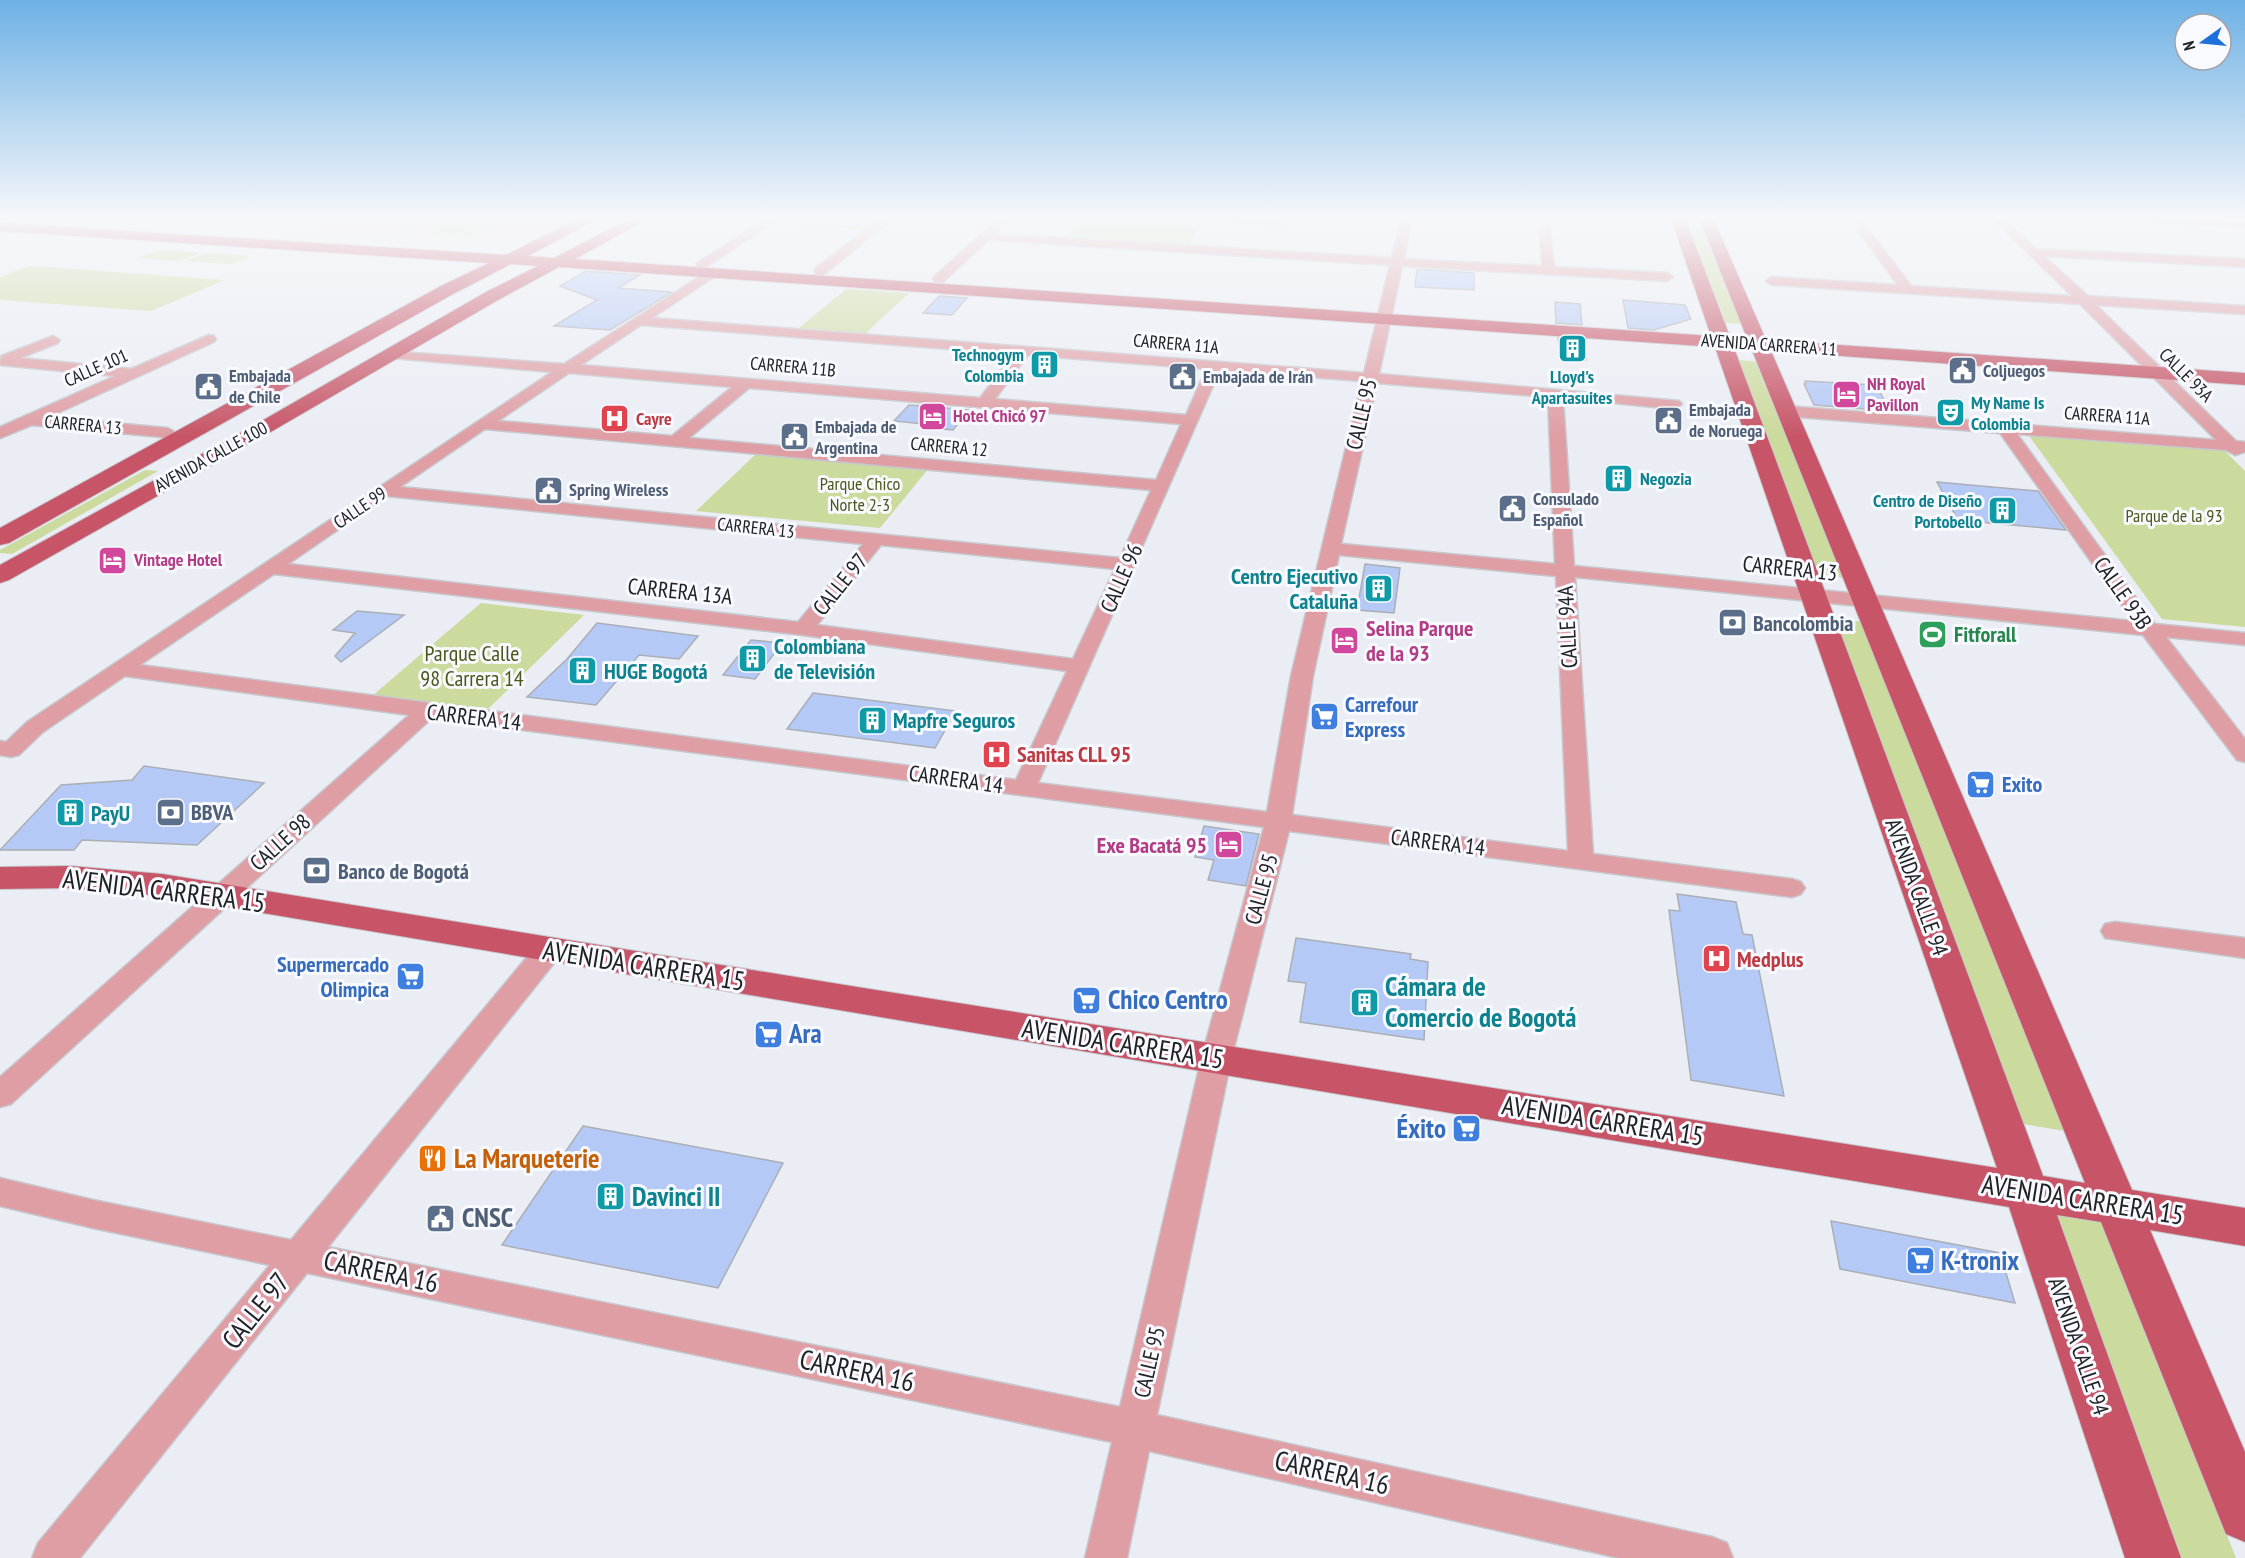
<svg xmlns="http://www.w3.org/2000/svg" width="2245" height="1558" font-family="'PT Sans Narrow',sans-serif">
	<rect width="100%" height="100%" fill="#eaedf4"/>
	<path fill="#f3dfd0" d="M324,218H563L519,239L501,241L422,236L413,233L416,231L409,230L372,233L326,231L322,228L341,219Z"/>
	<g fill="#cbda9d">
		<path d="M454,218H505L489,226L442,224Z"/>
		<path d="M775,218H886L871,230L767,223Z"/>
		<path d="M1084,218H1204L1188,247L1064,239Z"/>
		<path d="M1684,218H1700L1743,324L1722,323Z"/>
		<path d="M439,225L485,228L469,236L421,233Z"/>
		<path d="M158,250L200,253L179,261L136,258Z"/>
		<path d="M205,253L251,256L231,264L184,261Z"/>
		<path d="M592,260L1370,312V316L587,263Z"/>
		<path d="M30,266L225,280L151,311L0,300V277Z"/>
		<path d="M846,289L909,293L866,333L799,328Z"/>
		<path d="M1739,360L1761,362L1847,578L1817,574Z"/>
		<path d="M2027,433L2224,450L2245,471V627L2162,619Z"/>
		<path d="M757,453L929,468L880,528L696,511Z"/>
		<path d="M145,470L158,471L12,554L0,553V550Z"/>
		<path d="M481,603L584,615L487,710L372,696Z"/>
		<path d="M1833,619L1866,622L2071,1132L2018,1123Z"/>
		<path d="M2045,1210L2101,1220L2236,1558H2170Z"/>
	</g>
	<g fill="#b4c9f6" stroke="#abaeb4" stroke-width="1.5">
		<path d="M1417,269L1474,273V290L1415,287Z"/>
		<path d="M586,271L640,275L618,288L672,292L610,330L554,326L597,300L560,286Z"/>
		<path d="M939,296L967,298L952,315L923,313Z"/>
		<path d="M1623,300L1685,305L1691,319L1654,330L1628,328Z"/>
		<path d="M1555,302L1580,304L1582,325L1556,323Z"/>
		<path d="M1558,338L1584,340L1586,360L1561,358Z"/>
		<path d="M1805,381L1876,385L1890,411L1814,405L1804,384H1806Z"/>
		<path d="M909,405L969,410L953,430L931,428L933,425L894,421Z"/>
		<path d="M1937,482L2038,491L2066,530L1958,520Z"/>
		<path d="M1365,564L1400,568L1394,613L1357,610Z"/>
		<path d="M357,611L404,615L341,662L335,656L355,633L333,630Z"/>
		<path d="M597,623L698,636L679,659L639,655L596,705L527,697L567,659Z"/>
		<path d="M751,640L782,643L755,679L723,675Z"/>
		<path d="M813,693L956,711L935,748L787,729Z"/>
		<path d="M144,766L264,783L197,845L82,840L74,850H0L61,785L132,780Z"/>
		<path d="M1204,826L1259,834L1246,886L1208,880L1214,860L1195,857Z"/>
		<path d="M1677,894L1736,902L1743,934L1752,935L1784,1096L1691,1080L1669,910L1680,911Z"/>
		<path d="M1296,938L1411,954L1410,959L1428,962L1424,1040L1300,1022L1306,983L1288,981Z"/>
		<path d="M583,1126L783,1163L718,1288L502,1245Z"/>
		<path d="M1831,1221L2000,1253L2015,1303L1840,1269Z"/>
	</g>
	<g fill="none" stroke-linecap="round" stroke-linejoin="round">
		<defs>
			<g id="minor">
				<path d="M767,218H780L706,267H698L696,264Z"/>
				<path d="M881,218H893L823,275H815V269Z"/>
				<path d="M999,218H1011L995,234L1392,258L1401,218H1412L1404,259L1542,266L1539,218H1549L1554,267L1667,273L1673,277L1667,281L1402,266L1379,374L1679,401L1682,404L1674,409L1563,398L1574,566L2133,621L2000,433L1786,416L1778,411L1786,406L2216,440L2080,304L1772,285L1766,281L1772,277L1898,285L1849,218H1860L1911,286L2072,296L1992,218H2003L2036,249L2245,259V267L2044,256L2088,296L2245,306V314L2096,305L2236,441L2245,442V452L2235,455L2226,450L2017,434L2155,624L2245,633V645L2166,637L2245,739V762L2237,760L2143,635L1575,577L1593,854L1792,879L1801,882L1805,888L1801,894L1792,897L1289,831L1231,1060L1157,1415L1712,1537L1727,1543L1733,1558H1619L1149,1451L1127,1558H1085L1112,1442L307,1273L80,1558H32L38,1543L270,1265L93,1228L0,1206V1178L93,1200L291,1240L538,944L548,941L558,944L562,951L558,958L328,1247L1120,1407L1201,1060L1264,827L432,718L11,1104L0,1107V1077L409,715L125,676L43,732L19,755L11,757L0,755V741L6,742L27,722L552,372L392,358L385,354L387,351L564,364L713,268L719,272L717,275L652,318L1364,373L1390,265L988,240L943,282H935L933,279L935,276ZM641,325L1014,354L980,398L581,365ZM1028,355L1206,369L1186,415L995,399ZM1220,370L1362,381L1291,676L1267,812L1038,783ZM569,373L732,387L672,436L498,421ZM1377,383L1548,397L1555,564L1341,544ZM749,388L1181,424L1156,480L689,438ZM485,429L1151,490L1120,558L400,487ZM387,496L863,544L798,622L288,564ZM881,545L1115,569L1073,659L817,625ZM1339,555L1556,576L1568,851L1292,815L1313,676ZM274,574L803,635L1067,671L1016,780L140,665Z"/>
				<path d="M1220,218H1283L1287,221L1281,224L1225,221Z"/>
				<path d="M2144,218L2245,221V227L2149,221Z"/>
				<path d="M209,335L214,336L216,339L214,342L49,417L167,428C174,430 177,435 181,441L179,444H167L162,437L32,425L0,438V427L115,376L0,365L1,356L53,336L60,340L58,343L20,358L131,369Z"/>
				<path d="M2115,922L2245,938V958L2105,938L2101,931L2105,924Z"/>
			</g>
			<path id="major" d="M580,218H599L528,256L554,258L631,218H649L575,259L1711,336L1671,218H1685L1730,337L1747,338L1699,218H1713L1766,340L2245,373V385L1771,351L2132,1190L2245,1208V1246L2150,1230L2245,1452V1542L2226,1534L2101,1222L2057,1215L2181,1558H2125L2009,1207L162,896L70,888L0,889V867L70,866L162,874L857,987L1997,1168L1715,347L559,267L498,300L274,430L9,580L0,583V565L260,422L486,292L538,266L511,264L453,294L9,543L0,545V528L441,286L489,263L0,231V223L506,255ZM1734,348L1752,350L2085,1183L2043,1176Z"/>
		</defs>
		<use href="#minor" stroke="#c6c8ce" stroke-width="3"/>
		<use href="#major" stroke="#c6c8ce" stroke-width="2"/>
		<use href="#minor" fill="#de9ea4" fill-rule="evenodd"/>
		<use href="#major" fill="#c75567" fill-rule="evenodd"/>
	</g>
	<linearGradient id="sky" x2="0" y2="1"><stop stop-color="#6eb1e5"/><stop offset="0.5" stop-color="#f6f7fa"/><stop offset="1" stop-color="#f6f7fa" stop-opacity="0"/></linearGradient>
	<rect width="2245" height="436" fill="url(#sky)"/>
	<defs>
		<symbol id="building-square" viewBox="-11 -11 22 22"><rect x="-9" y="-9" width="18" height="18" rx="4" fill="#0f9aa8" stroke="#f9faff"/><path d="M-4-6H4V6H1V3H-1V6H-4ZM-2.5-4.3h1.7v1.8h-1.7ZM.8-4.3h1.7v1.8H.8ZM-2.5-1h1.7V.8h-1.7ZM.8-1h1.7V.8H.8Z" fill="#fff"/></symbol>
		<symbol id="civic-square" viewBox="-11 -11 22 22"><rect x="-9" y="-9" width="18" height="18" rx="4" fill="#5c6f8a" stroke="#f9faff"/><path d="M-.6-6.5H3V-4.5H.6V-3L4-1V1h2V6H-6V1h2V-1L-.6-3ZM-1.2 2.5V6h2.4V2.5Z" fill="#fff"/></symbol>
		<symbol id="hotel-square" viewBox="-11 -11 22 22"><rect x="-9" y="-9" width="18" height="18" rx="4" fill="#d1479c" stroke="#f9faff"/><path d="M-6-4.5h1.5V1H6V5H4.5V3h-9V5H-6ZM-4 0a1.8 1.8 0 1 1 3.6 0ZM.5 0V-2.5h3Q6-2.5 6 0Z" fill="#fff"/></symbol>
		<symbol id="theatre-square" viewBox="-11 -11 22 22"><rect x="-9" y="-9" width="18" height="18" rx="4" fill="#0f9aa8" stroke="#f9faff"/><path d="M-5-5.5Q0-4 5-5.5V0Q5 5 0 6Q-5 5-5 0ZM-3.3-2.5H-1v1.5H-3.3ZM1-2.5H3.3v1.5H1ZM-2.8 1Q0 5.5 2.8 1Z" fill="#fff"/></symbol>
		<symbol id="hospital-square" viewBox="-11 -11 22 22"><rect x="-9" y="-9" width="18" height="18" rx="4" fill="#e0444e" stroke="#f9faff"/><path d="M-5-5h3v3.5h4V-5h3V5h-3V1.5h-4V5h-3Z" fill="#fff"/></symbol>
		<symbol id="bank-square" viewBox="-11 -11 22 22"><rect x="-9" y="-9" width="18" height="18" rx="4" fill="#5c6f8a" stroke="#f9faff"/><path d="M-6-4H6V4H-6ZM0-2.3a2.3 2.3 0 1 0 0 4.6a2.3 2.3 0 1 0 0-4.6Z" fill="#fff"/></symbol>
		<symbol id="stadium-square" viewBox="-11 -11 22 22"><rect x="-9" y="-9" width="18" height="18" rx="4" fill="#2e9e5b" stroke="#f9faff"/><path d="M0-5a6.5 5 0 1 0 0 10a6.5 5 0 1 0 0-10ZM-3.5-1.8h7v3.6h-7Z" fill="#fff"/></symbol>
		<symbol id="supermarket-square" viewBox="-11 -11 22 22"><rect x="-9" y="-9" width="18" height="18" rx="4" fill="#3f7fe0" stroke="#f9faff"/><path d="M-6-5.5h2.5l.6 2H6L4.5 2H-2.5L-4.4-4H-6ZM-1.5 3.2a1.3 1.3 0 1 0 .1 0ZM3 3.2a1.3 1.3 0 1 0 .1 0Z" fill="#fff"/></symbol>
		<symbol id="restaurant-square" viewBox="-11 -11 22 22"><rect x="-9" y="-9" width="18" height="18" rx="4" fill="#e8710a" stroke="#f9faff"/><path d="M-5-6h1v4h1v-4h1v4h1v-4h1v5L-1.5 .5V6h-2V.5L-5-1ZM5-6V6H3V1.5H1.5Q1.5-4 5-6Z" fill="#fff"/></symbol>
	</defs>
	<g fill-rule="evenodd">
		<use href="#building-square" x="1556" y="332" width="33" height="33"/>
		<use href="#building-square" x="1028" y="348" width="33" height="33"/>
		<use href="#civic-square" x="1946" y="354" width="33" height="33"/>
		<use href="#civic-square" x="1166" y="360" width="33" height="33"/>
		<use href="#civic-square" x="192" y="370" width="33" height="33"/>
		<use href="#hotel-square" x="1830" y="378" width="33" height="33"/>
		<use href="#theatre-square" x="1934" y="396" width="33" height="33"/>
		<use href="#hotel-square" x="916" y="400" width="33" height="33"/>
		<use href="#hospital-square" x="598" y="402" width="33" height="33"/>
		<use href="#civic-square" x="1652" y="404" width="33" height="33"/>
		<use href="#civic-square" x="778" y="420" width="33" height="33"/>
		<use href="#building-square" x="1602" y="462" width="33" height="33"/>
		<use href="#civic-square" x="532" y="474" width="33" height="33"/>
		<use href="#civic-square" x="1496" y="492" width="33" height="33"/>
		<use href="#building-square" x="1986" y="494" width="33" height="33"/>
		<use href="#hotel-square" x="96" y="544" width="33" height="33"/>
		<use href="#building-square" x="1362" y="572" width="33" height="33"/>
		<use href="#bank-square" x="1716" y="606" width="33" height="33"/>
		<use href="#stadium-square" x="1916" y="618" width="33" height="33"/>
		<use href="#hotel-square" x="1328" y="624" width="33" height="33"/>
		<use href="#building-square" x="736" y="642" width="33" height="33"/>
		<use href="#building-square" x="566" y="654" width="33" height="33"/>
		<use href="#supermarket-square" x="1308" y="700" width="33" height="33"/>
		<use href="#building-square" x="856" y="704" width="33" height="33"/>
		<use href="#hospital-square" x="980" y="738" width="33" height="33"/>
		<use href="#supermarket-square" x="1964" y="768" width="33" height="33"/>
		<use href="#bank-square" x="154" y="796" width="33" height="33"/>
		<use href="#building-square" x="54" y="796" width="33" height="33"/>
		<use href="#hotel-square" x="1212" y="828" width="33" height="33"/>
		<use href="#bank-square" x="300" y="854" width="33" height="33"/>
		<use href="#hospital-square" x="1700" y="942" width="33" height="33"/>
		<use href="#supermarket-square" x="394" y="960" width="33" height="33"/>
		<use href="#supermarket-square" x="1070" y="984" width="33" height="33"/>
		<use href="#building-square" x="1348" y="986" width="33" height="33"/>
		<use href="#supermarket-square" x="752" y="1018" width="33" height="33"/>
		<use href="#supermarket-square" x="1450" y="1112" width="33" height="33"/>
		<use href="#restaurant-square" x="416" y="1142" width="33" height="33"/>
		<use href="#building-square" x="594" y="1180" width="33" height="33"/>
		<use href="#civic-square" x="424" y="1202" width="33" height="33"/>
		<use href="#supermarket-square" x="1904" y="1244" width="33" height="33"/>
	</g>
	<g text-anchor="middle" stroke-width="6" stroke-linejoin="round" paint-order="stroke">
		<g font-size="18" fill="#202123" stroke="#f9faff">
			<text transform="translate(1176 344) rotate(5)" y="6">CARRERA 11A</text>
			<text transform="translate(1769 345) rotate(4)" y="6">AVENIDA CARRERA 11</text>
			<text transform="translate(793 367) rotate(5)" y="6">CARRERA 11B</text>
			<text transform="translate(96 368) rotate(-24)" y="6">CALLE 101</text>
			<text transform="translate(2186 375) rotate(45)" y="6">CALLE 93A</text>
			<text transform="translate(2107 416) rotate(4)" y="6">CARRERA 11A</text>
			<text transform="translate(83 425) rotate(5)" y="6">CARRERA 13</text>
			<text transform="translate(949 447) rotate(5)" y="6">CARRERA 12</text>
			<text transform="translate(211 457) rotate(-29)" y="6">AVENIDA CALLE 100</text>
			<text transform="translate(360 508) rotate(-34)" y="6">CALLE 99</text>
			<text transform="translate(756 528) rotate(6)" y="6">CARRERA 13</text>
		</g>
		<g font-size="18" font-weight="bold" fill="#0d838f" stroke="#f9faff" text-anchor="end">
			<text x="1024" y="361">Technogym<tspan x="1024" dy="21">Colombia</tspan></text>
			<text x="1572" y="383" text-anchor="middle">Lloyd's<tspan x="1572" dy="21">Apartasuites</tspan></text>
			<text x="1971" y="409" text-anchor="start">My Name Is<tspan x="1971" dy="21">Colombia</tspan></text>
			<text x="1640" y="485" text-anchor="start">Negozia</text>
			<text x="1982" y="507">Centro de Diseño<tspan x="1982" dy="21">Portobello</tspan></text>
		</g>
		<g font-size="18" font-weight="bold" fill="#4e5e75" stroke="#f9faff" text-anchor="start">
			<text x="1983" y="377">Coljuegos</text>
			<text x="229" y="382">Embajada<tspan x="229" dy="21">de Chile</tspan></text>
			<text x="1203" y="383">Embajada de Irán</text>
			<text x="1689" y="416">Embajada<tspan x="1689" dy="21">de Noruega</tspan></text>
			<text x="815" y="433">Embajada de<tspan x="815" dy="21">Argentina</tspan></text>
			<text x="569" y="496">Spring Wireless</text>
			<text x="1533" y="505">Consulado<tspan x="1533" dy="21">Español</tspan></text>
		</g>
		<g font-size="18" font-weight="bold" fill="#b23c85" stroke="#f9faff" text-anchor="start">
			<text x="1867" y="390">NH Royal<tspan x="1867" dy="21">Pavillon</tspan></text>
			<text x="953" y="422">Hotel Chicó 97</text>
			<text x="134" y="566">Vintage Hotel</text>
		</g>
		<g font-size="18" font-weight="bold" fill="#be3a42" stroke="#f9faff" text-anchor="start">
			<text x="636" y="425">Cayre</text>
		</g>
		<g font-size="18" fill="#4b571a" stroke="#f9faff">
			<text x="860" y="490">Parque Chico<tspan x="860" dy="21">Norte 2-3</tspan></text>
			<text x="2174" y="522">Parque de la 93</text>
		</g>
		<g font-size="22" fill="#202123" stroke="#f9faff">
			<text transform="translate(1361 414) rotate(-77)" y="8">CALLE 95</text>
			<text transform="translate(1790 568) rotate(6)" y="8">CARRERA 13</text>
			<text transform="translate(1121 578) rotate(-66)" y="8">CALLE 96</text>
			<text transform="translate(840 584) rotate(-51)" y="8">CALLE 97</text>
			<text transform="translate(680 591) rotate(6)" y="8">CARRERA 13A</text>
			<text transform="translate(2123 593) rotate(55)" y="8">CALLE 93B</text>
			<text transform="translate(1567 627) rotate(-93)" y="8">CALLE 94A</text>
			<text transform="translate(474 717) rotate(7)" y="8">CARRERA 14</text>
			<text transform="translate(956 779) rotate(8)" y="8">CARRERA 14</text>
			<text transform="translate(280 842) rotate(-42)" y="8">CALLE 98</text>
			<text transform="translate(1438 842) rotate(7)" y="8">CARRERA 14</text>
			<text transform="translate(1917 887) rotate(70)" y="8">AVENIDA CALLE 94</text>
			<text transform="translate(1261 889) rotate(-75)" y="8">CALLE 95</text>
			<text transform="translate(2079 1346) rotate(71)" y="8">AVENIDA CALLE 94</text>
			<text transform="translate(1149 1362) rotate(-77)" y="8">CALLE 95</text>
		</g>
		<g font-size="22" font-weight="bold" fill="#0d838f" stroke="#f9faff" text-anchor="start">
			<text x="1358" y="584" text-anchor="end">Centro Ejecutivo<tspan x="1358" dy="25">Cataluña</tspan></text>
			<text x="774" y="654">Colombiana<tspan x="774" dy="25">de Televisión</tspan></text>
			<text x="604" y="679">HUGE Bogotá</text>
			<text x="893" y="728">Mapfre Seguros</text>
			<text x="91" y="821">PayU</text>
		</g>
		<g font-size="22" font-weight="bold" fill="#4e5e75" stroke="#f9faff" text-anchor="start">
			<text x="1753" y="631">Bancolombia</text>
			<text x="191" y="820">BBVA</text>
			<text x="338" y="879">Banco de Bogotá</text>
		</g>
		<g font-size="22" font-weight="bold" fill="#b23c85" stroke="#f9faff" text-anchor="start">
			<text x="1366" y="636">Selina Parque<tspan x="1366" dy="25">de la 93</tspan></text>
			<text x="1207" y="853" text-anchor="end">Exe Bacatá 95</text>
		</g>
		<g font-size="22" font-weight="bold" fill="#27864d" stroke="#f9faff" text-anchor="start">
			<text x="1954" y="642">Fitforall</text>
		</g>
		<g font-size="22" fill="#4b571a" stroke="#f9faff">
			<text x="472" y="661">Parque Calle<tspan x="472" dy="25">98 Carrera 14</tspan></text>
		</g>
		<g font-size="22" font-weight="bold" fill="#366cbe" stroke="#f9faff" text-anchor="start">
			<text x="1345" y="712">Carrefour<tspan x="1345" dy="25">Express</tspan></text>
			<text x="2002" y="792">Exito</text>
			<text x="389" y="972" text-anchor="end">Supermercado<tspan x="389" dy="25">Olimpica</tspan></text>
		</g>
		<g font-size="22" font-weight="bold" fill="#be3a42" stroke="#f9faff" text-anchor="start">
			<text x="1017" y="762">Sanitas CLL 95</text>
			<text x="1737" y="967">Medplus</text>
		</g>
		<g font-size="27" fill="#202123" stroke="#f9faff">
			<text transform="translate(164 891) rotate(7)" y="9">AVENIDA CARRERA 15</text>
			<text transform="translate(644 966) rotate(9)" y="9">AVENIDA CARRERA 15</text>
			<text transform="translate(1123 1044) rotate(9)" y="9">AVENIDA CARRERA 15</text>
			<text transform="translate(1603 1121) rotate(9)" y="9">AVENIDA CARRERA 15</text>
			<text transform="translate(2083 1200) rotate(9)" y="9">AVENIDA CARRERA 15</text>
			<text transform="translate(381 1272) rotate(12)" y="9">CARRERA 16</text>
			<text transform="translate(256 1311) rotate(-51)" y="9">CALLE 97</text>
			<text transform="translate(857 1371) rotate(12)" y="9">CARRERA 16</text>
			<text transform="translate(1332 1473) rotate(13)" y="9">CARRERA 16</text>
		</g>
		<g font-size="27" font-weight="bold" fill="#0d838f" stroke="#f9faff" text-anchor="start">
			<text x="1385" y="996">Cámara de<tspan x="1385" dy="31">Comercio de Bogotá</tspan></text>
			<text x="632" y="1206">Davinci II</text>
		</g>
		<g font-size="27" font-weight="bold" fill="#366cbe" stroke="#f9faff" text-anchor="start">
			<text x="1108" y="1009">Chico Centro</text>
			<text x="789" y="1043">Ara</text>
			<text x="1446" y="1138" text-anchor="end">Éxito</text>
			<text x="1941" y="1270">K-tronix</text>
		</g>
		<g font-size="27" font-weight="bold" fill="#c56008" stroke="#f9faff" text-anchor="start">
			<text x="454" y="1168">La Marqueterie</text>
		</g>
		<g font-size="27" font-weight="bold" fill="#4e5e75" stroke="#f9faff" text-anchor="start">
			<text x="462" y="1227">CNSC</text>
		</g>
	</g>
	<g transform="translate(2203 42) rotate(255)"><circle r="28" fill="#f9faff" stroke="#a2a3a7" stroke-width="1.5"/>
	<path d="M0-4.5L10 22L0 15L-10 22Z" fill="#1d70da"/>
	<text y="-9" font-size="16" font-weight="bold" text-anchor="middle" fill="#202123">N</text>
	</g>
</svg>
